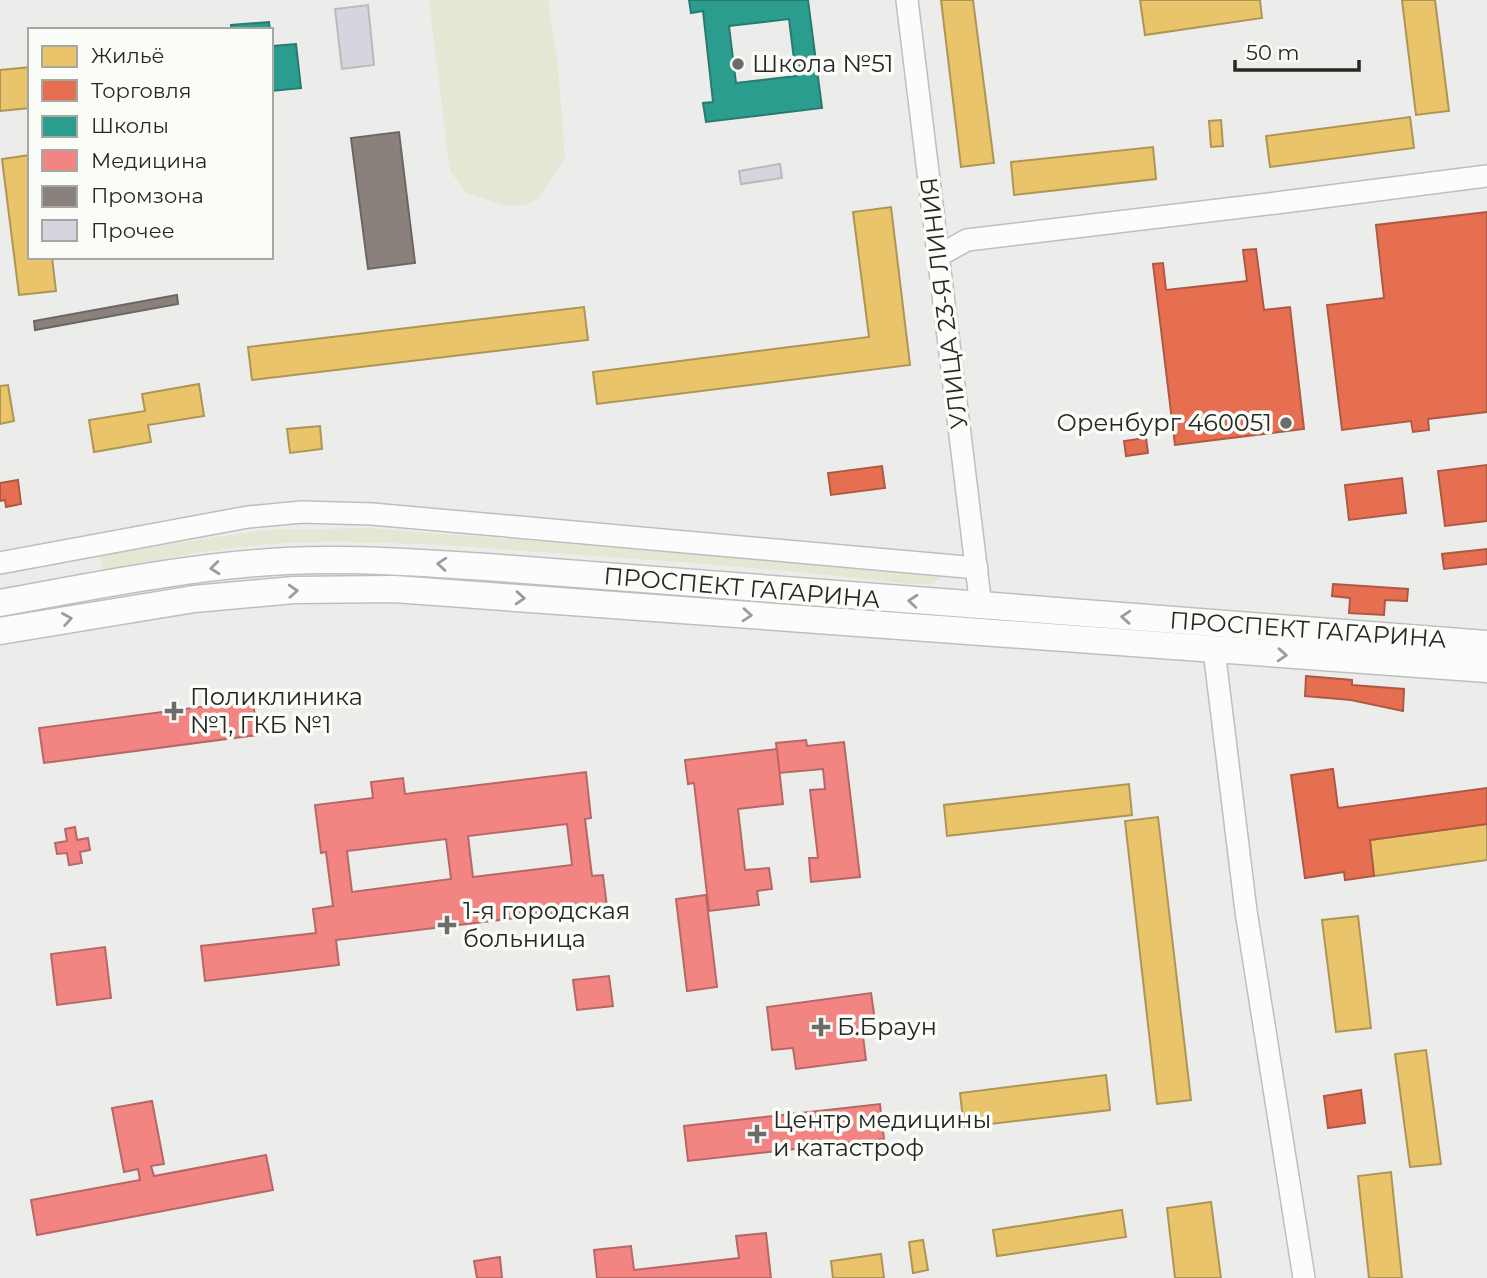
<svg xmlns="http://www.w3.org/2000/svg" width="1487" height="1278" font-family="Montserrat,sans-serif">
	<rect width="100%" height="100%" fill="#ecedeb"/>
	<g fill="#e2e8d3">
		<path d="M429,0H548L558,67L565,158L537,199L525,205L503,206L465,192L450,171Z"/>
		<path d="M370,528L944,574L933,584H907C794,570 681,562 568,554C469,547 370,538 271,544C214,548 158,560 103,570L99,555L264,530Z"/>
	</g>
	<g fill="#e9c46a" stroke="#af9555" stroke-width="2">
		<path d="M941,0H973L994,163L961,167Z"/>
		<path d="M1140,0H1260L1262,18L1145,35Z"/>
		<path d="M1402,0H1435L1449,111L1416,115Z"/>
		<path d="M30,67V108L0,111V70Z"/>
		<path d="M1410,117L1414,148L1270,167L1266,136Z"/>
		<path d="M1221,120L1223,146L1211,147L1209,121Z"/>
		<path d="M1153,147L1156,179L1014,195L1011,162Z"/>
		<path d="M30,155V257H52L56,291L19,295L2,159Z"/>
		<path d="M891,207L910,365L597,404L593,372L869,337L853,212Z"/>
		<path d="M584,307L588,340L252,380L248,347Z"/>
		<path d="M199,384L204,416L148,425L151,442L94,452L89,420L145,411L142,394Z"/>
		<path d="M8,385L14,421L0,424V386Z"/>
		<path d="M320,426L322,449L290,453L287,429Z"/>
		<path d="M1129,784L1132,815L947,836L944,805Z"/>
		<path d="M1158,817L1191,1100L1157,1104L1125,821Z"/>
		<path d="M1487,824V860L1374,876L1370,840Z"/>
		<path d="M1358,916L1371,1028L1336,1032L1322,920Z"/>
		<path d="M1426,1050L1441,1164L1410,1167L1395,1054Z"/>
		<path d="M1106,1075L1110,1110L964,1127L960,1093Z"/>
		<path d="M1391,1172L1402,1278H1369L1358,1176Z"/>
		<path d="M1211,1202L1221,1278H1175L1167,1208Z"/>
		<path d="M1122,1210L1126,1237L997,1256L993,1230Z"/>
		<path d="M923,1240L928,1270L913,1273L909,1242Z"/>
		<path d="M881,1254L884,1278H833L831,1261Z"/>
	</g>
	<g fill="#e76f51" stroke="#ad5944" stroke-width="2">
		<path d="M1487,212V412L1428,419L1429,430L1413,432L1411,421L1342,430L1327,305L1384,298L1376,225Z"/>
		<path d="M1256,249L1264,310L1290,307L1304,429L1175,445L1153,264L1163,263L1166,290L1247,281L1243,250Z"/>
		<path d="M1146,438L1148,453L1126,456L1124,441Z"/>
		<path d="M1487,465V521L1445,526L1438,471Z"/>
		<path d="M882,466L885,488L831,495L828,473Z"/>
		<path d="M1402,478L1406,513L1349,520L1345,485Z"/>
		<path d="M18,480L21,504L6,507L5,500L0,501V483Z"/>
		<path d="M1487,549V564L1444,569L1442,554Z"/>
		<path d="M1333,584L1408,589L1407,601L1385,600L1384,615L1349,613L1350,598L1332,596Z"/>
		<path d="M1306,676L1352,680V685L1404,689L1403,711L1351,700L1305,696Z"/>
		<path d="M1333,769L1338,808L1487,788V824L1370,840L1374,876L1345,880L1344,872L1305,878L1291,775Z"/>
		<path d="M1361,1090L1365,1123L1328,1128L1324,1096Z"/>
	</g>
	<g fill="#2a9d8f" stroke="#297a6f" stroke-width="2" fill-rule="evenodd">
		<path d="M689,0H808L822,108L706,122L703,103L713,102L703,11L691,13ZM789,19L796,76L736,83L729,26Z"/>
		<path d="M269,22L270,30H232L231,25Z"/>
		<path d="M271,42L272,46L296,44L301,88L271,91Z"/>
	</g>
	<g fill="#f28482" stroke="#b56866" stroke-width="2" fill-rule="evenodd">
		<path d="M253,700L257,735L44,763L39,728Z"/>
		<path d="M806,740L807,746L844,742L860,877L811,882L809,858H818L810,790L825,789L823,769L779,773L776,743Z"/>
		<path d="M777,749L783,804L738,809L745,870L769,868L772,889L757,891L759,905L709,911L694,783L688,784L685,760Z"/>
		<path d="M586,772L591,818L585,819L592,876L603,875L607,907L336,940L339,965L205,981L201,946L316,933L313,909L333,906L326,852L321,853L315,805L373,798L371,782L403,778L405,794ZM567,824L572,865L473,877L468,836ZM446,839L451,879L352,892L347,851Z"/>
		<path d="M75,827L77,840L88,838L90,850L80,852L82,863L69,865L67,853L57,854L55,843L67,841L65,829Z"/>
		<path d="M706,895L717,987L687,991L676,899Z"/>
		<path d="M105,947L111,998L57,1005L51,954Z"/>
		<path d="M609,976L613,1006L577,1010L573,980Z"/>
		<path d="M871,993L877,1034L863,1036L866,1060L796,1069L793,1048L772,1050L767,1007Z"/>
		<path d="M152,1101L164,1164L151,1166L154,1176L266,1155L273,1190L37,1235L31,1200L140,1180L138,1169L124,1172L112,1108Z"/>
		<path d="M880,1104L884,1139L688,1161L684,1126Z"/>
		<path d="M766,1233L771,1278H597L594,1250L631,1246L634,1270L739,1258L736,1236Z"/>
		<path d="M500,1257L502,1278H477L474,1261Z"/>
	</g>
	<g fill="#8a817c" stroke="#6c6662" stroke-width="2">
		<path d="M399,132L415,263L368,269L351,138Z"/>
		<path d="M177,295L178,304L35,330L34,321Z"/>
	</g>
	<g fill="#d4d5df" stroke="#b9baba" stroke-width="2">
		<path d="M368,5L374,65L342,69L335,9Z"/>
		<path d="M780,164L782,178L741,184L739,171Z"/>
	</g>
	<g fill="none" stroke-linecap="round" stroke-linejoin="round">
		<defs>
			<g id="minor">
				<path d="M907,0L981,607"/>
				<path d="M938,256L967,240L1276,203L1487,176"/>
				<path d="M0,563L248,517L302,512L372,514L977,568"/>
				<path d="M1214,650L1246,911L1304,1278"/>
			</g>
			<g id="major">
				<path d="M0,603C94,586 190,566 286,561C357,558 429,563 500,568L1487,644"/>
				<path d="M0,631L194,599L294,590L394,589L1487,669"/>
			</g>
		</defs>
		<use href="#minor" stroke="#bebfbd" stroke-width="24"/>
		<use href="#major" stroke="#bebfbd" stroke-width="29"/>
		<use href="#minor" stroke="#fcfcfc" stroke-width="21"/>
		<use href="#major" stroke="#fcfcfc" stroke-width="26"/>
	</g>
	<defs><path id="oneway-chevron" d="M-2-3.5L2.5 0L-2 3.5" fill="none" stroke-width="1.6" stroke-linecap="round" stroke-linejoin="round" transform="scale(1.75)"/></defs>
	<g stroke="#9c9c9b">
		<use href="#oneway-chevron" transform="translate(442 564) rotate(-176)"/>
		<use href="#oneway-chevron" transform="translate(215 568) rotate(174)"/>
		<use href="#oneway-chevron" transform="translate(293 591) rotate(-3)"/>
		<use href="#oneway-chevron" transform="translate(520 598) rotate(4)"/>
		<use href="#oneway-chevron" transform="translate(913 601) rotate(-175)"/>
		<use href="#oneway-chevron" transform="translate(747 615) rotate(4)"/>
		<use href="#oneway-chevron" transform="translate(1126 617) rotate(-176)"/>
		<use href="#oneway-chevron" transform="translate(67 619) rotate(-10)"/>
		<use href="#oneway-chevron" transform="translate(1282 655) rotate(4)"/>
	</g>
	<g fill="#6c6c6a" stroke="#fafcf7" stroke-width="2.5">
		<circle cx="738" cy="64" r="7"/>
		<circle cx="1286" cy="423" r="7"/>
		<path d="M170.5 700.5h7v7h7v7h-7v7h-7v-7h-7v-7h7z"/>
		<path d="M443.5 914.5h7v7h7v7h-7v7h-7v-7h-7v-7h7z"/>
		<path d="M817.5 1016.5h7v7h7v7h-7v7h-7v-7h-7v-7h7z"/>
		<path d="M753.5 1123.5h7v7h7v7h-7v7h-7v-7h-7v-7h7z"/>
	</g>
	<g text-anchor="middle" stroke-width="7" stroke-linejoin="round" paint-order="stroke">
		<g font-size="24" fill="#272725" stroke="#fafcf7" text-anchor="start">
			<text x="752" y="72">Школа №51</text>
			<text x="1272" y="431" text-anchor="end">Оренбург 460051</text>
			<text x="190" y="705">Поликлиника<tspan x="190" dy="28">№1, ГКБ №1</tspan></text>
			<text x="463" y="919">1-я городская<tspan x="463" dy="28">больница</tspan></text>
			<text x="837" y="1035">Б.Браун</text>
			<text x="773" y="1128">Центр медицины<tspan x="773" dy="28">и катастроф</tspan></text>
		</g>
		<g font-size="24" fill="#272725" stroke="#fafcf7">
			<text transform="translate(944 303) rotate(-97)" y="8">УЛИЦА 23-Я ЛИНИЯ</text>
			<text transform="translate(742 588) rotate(5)" y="8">ПРОСПЕКТ ГАГАРИНА</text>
			<text transform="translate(1308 630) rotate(4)" y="8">ПРОСПЕКТ ГАГАРИНА</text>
		</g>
	</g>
	<rect x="28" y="28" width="245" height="231" fill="#fafcf7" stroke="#a6a7a3" stroke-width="2"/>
	<rect x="42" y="46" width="35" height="21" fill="#e9c46a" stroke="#a6a7a3" stroke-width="2"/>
	<text x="91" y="63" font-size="21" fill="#272725">Жильё</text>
	<rect x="42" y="80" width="35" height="21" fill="#e76f51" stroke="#a6a7a3" stroke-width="2"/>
	<text x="91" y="98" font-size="21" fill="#272725">Торговля</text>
	<rect x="42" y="116" width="35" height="21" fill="#2a9d8f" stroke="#a6a7a3" stroke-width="2"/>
	<text x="91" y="133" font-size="21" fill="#272725">Школы</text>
	<rect x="42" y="150" width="35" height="21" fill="#f28482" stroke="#a6a7a3" stroke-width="2"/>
	<text x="91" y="168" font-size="21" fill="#272725">Медицина</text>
	<rect x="42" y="186" width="35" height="21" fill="#8a817c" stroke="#a6a7a3" stroke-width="2"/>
	<text x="91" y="203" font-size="21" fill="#272725">Промзона</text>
	<rect x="42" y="220" width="35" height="21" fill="#d4d5df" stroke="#a6a7a3" stroke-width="2"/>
	<text x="91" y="238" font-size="21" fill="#272725">Прочее</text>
	<path d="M1235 60v10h124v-10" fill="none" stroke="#272725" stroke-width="3.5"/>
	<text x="1246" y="60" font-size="21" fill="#272725" stroke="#fafcf7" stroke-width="5" paint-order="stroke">50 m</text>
</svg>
